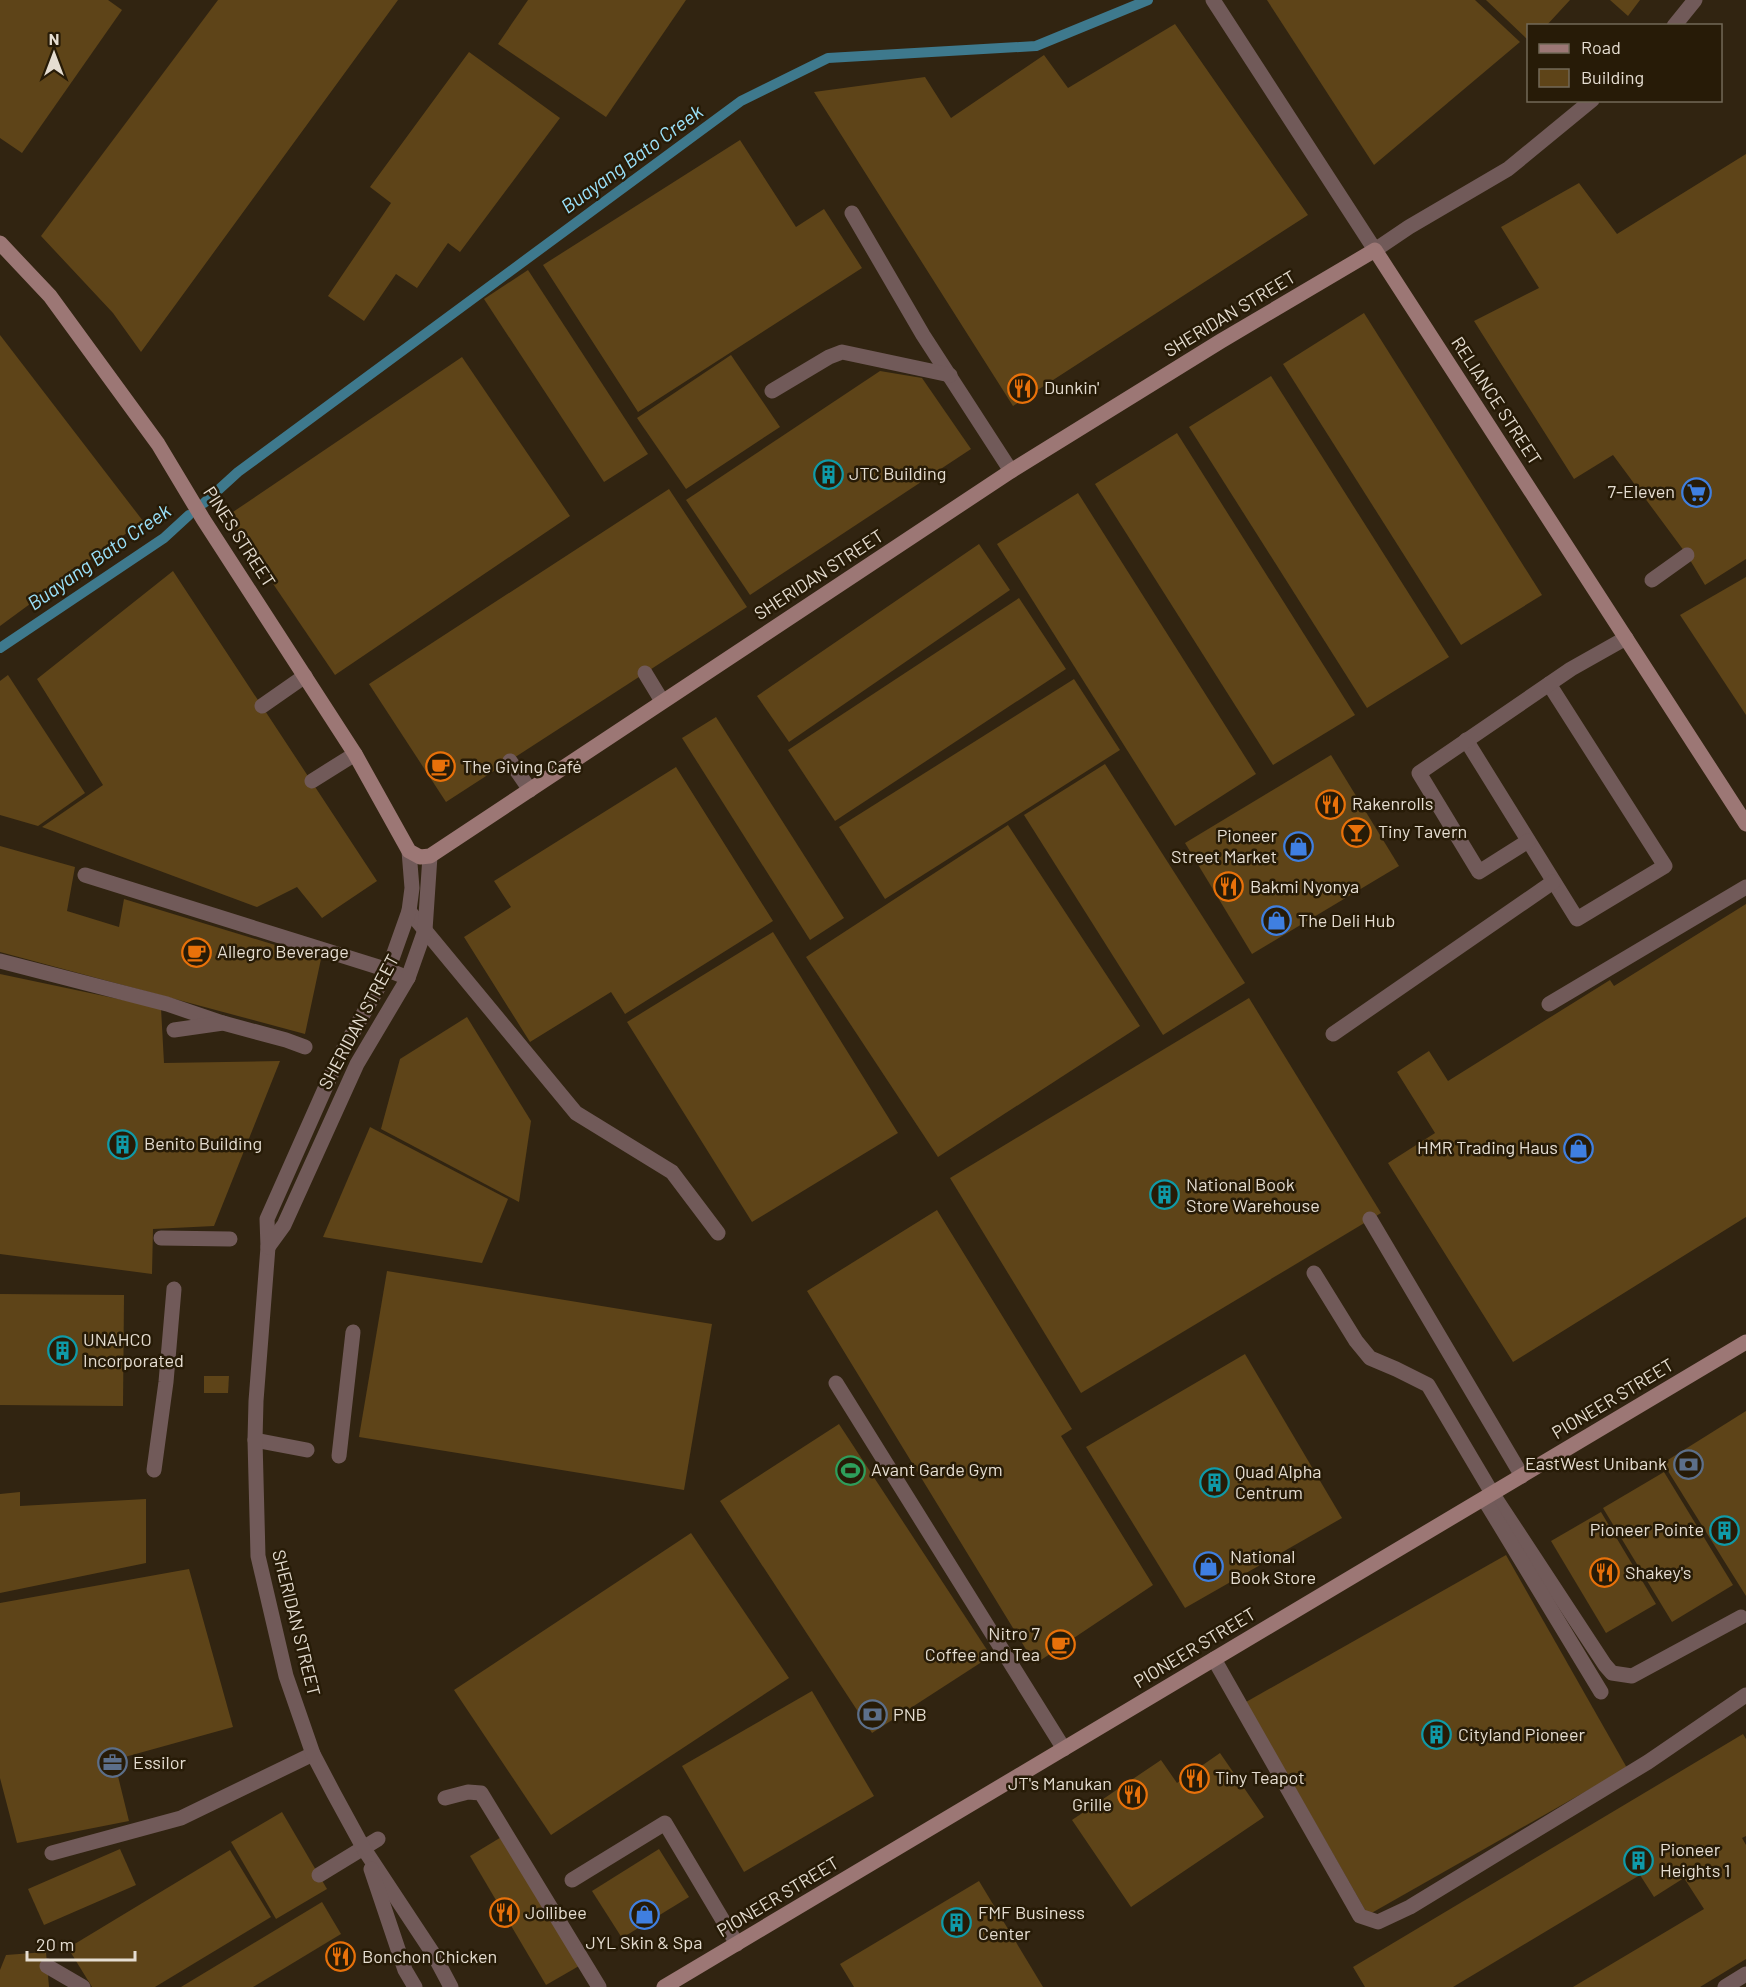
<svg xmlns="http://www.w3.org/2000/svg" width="1746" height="1987" font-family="Barlow,sans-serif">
	<rect width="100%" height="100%" fill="#312411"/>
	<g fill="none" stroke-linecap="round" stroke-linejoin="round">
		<g stroke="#3e798d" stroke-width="10">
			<path d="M204,503L238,472L741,101L828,58L1036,46L1148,0"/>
			<path d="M0,648L164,538L189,515"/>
		</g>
	</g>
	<g fill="#5e4418">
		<path d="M0,0H108L122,10L22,153L0,138Z"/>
		<path d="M218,0H398L141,352L113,313L41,236Z"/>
		<path d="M528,0H686L606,117L498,44Z"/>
		<path d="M1267,0H1475L1520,42L1374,165Z"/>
		<path d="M1486,0H1570L1546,26H1528V40Z"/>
		<path d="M1610,0H1640L1628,16Z"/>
		<path d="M1175,24L1308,215L1013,406L814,92L925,77L951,118L1044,55L1068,88Z"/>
		<path d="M469,52L560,118L460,252L448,243L417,288L396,274L364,321L328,296L391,203L370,187Z"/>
		<path d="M740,140L796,227L824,209L862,268L638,412L543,265Z"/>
		<path d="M1746,154V559L1705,585L1687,555L1613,455L1574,479L1474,321L1539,288L1501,227L1579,183L1617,234Z"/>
		<path d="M528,270L648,454L604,482L484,299Z"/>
		<path d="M1364,313L1542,595L1461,645L1283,364Z"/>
		<path d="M0,335L143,521L0,626Z"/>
		<path d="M731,355L780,427L686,489L637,418Z"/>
		<path d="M462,357L570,516L335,675L227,516Z"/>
		<path d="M880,371L922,378L971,449L750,595L686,500Z"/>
		<path d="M1271,376L1449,657L1367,708L1189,427Z"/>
		<path d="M1177,433L1355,715L1273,765L1095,484Z"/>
		<path d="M669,489L747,607L446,802L369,684Z"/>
		<path d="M1078,493L1256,774L1175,826L997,544Z"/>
		<path d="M979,544L1010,590L789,742L757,696Z"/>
		<path d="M173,571L377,881L322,918L297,887L257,907L42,827L103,785L37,679Z"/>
		<path d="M1746,577V715L1680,615Z"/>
		<path d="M1019,598L1066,669L835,821L788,750Z"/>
		<path d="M8,675L85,793L38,826L0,815V681Z"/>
		<path d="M1074,679L1120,750L885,899L839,827Z"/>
		<path d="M716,717L844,918L810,940L682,738Z"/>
		<path d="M1331,755L1399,866L1252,954L1185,843Z"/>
		<path d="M1105,764L1245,983L1163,1035L1024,815Z"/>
		<path d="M676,767L773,921L625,1014L611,992L530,1042L464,937L511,907L494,881Z"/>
		<path d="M1008,825L1140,1026L938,1157L806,957Z"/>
		<path d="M0,846L75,867L67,911L119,927L124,899L321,959L305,1034L0,952Z"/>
		<path d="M1746,904V1217L1513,1362L1388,1163L1435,1133L1397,1072L1429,1051L1448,1081L1610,980L1614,986Z"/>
		<path d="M773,932L898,1133L752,1222L627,1022Z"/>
		<path d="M0,974L161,1008L164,1063L280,1061L214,1226L153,1229L152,1274L0,1254Z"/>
		<path d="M1249,998L1381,1213L1081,1393L950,1178Z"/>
		<path d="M467,1017L531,1121L519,1202L381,1129L400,1059Z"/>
		<path d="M370,1127L508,1199L482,1263L323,1237Z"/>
		<path d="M937,1210L1072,1429L1061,1436L1153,1585L1035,1664L807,1291Z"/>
		<path d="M387,1271L712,1324L684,1490L359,1437Z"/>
		<path d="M0,1294L124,1295L123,1406L0,1405Z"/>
		<path d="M1245,1354L1342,1518L1185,1608L1086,1447Z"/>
		<path d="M204,1376H229L228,1393H204Z"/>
		<path d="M1746,1411V1596L1663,1463Z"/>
		<path d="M839,1424L991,1656L872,1733L720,1501Z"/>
		<path d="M1664,1472L1733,1585L1672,1622L1603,1508Z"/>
		<path d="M20,1492V1506L146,1499V1563L0,1593V1494Z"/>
		<path d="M1601,1512L1656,1604L1606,1633L1551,1541Z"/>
		<path d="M691,1533L789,1678L551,1835L454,1690Z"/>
		<path d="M1506,1555L1627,1768L1368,1915L1246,1702Z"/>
		<path d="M189,1569L233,1727L114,1760L129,1821L17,1843L0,1778V1603Z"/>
		<path d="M812,1691L874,1796L744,1872L682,1766Z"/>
		<path d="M1743,1734L1746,1739V1836L1742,1838L1746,1845V1959L1700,1987H1573L1704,1909L1684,1878L1654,1897L1640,1875L1453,1987H1365L1353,1967Z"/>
		<path d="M1220,1753L1264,1817L1131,1907L1072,1820L1161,1760L1177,1783Z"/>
		<path d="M282,1812L327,1889L276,1919L231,1842Z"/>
		<path d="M503,1836L579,1966L546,1985L470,1856Z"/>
		<path d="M120,1849L136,1885L44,1925L28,1889Z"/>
		<path d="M659,1849L689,1897L622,1938L592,1891Z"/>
		<path d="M230,1850L271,1917L155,1987H92L68,1948Z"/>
		<path d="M979,1881L1043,1987H854L840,1964Z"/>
		<path d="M322,1902L341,1934L253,1987H181Z"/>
		<path d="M46,1952L49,1987H0V1970L6,1955Z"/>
	</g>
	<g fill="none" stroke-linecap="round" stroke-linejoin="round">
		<g stroke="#715a59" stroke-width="15">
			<path d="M852,213L923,335L1011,471"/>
			<path d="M772,391L829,357L842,352L950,375"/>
			<path d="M1652,580L1687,555"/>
			<path d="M645,673L662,701"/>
			<path d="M262,706L305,676"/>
			<path d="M1466,740L1577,919L1665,866L1549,684"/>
			<path d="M510,761L530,790"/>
			<path d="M312,781L355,754"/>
			<path d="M1528,841L1479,872L1419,773L1571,669L1626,638"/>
			<path d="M85,875L388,970L408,978"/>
			<path d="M409,911L576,1113L672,1172L718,1233"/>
			<path d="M0,961L167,1004L223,1023"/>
			<path d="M1549,1004L1746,887"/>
			<path d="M174,1030L223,1023L286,1040L305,1047"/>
			<path d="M1333,1034L1553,882"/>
			<path d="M1370,1219L1522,1476"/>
			<path d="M161,1238L230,1239"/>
			<path d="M1314,1273L1356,1341L1370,1358L1396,1369L1428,1385L1492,1493L1605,1665L1612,1673L1632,1676L1741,1617"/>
			<path d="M836,1383L1064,1749"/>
			<path d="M255,1440L307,1450"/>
			<path d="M339,1456L353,1332"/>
			<path d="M154,1470L166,1382L174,1289"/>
			<path d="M1484,1499L1601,1692"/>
			<path d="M1214,1659L1360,1916L1378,1922L1410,1907L1648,1762L1746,1695"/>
			<path d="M445,1798L468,1792L481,1793L599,1987"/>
			<path d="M52,1853L181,1818L313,1754"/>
			<path d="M319,1875L378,1839"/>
			<path d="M572,1880L665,1823L737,1944"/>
			<path d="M47,1966L83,1987"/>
			<path d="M1725,1987L1746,1974"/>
		</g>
		<g stroke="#715a59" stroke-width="15">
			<path d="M409,851L412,888L409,911L388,970L339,1057L267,1219L268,1247L256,1401L255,1440L258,1556L286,1676L313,1754L334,1794L364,1849L434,1955L451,1987"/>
			<path d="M268,1247L284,1225L357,1064L408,978L425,930L430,856"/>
			<path d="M371,1869L405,1970L415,1987"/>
		</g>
		<g stroke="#715a59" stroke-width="15">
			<path d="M1213,0L1375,250L1409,227L1508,169L1592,100"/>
			<path d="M1674,26L1695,0"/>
		</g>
		<g stroke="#9c7775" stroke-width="15">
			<path d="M0,243L50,296L158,444L203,519L355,754L409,851L420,857L430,856L1011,471L1221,341L1375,250L1746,824"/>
			<path d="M664,1987L1746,1342"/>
		</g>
	</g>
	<defs>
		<symbol id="restaurant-ring" viewBox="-11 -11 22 22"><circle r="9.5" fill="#271b07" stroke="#e8710a" stroke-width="1.5"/><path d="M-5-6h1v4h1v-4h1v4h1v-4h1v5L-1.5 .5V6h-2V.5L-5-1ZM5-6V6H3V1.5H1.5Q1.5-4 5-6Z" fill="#e8710a"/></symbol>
		<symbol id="building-ring" viewBox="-11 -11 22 22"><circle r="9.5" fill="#271b07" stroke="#0f9aa8" stroke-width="1.5"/><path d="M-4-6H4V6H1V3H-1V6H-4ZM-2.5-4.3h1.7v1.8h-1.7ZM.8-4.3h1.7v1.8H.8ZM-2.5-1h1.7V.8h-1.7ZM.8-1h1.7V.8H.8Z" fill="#0f9aa8"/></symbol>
		<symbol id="supermarket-ring" viewBox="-11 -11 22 22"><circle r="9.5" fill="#271b07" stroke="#3f7fe0" stroke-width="1.5"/><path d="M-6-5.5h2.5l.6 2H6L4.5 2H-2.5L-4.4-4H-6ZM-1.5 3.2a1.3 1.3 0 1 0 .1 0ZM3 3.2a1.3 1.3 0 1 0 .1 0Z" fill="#3f7fe0"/></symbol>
		<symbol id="cafe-ring" viewBox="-11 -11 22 22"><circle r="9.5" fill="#271b07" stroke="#e8710a" stroke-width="1.5"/><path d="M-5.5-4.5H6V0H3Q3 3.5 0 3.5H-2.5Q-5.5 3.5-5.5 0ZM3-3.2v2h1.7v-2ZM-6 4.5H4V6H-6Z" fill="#e8710a"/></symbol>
		<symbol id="bar-ring" viewBox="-11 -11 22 22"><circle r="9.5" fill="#271b07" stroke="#e8710a" stroke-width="1.5"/><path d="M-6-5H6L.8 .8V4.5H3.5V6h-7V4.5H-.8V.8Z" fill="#e8710a"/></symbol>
		<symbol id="shop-ring" viewBox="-11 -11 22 22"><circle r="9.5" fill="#271b07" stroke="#3f7fe0" stroke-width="1.5"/><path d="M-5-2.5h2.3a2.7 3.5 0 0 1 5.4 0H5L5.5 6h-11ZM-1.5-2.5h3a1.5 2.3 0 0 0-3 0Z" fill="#3f7fe0"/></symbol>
		<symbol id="bank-ring" viewBox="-11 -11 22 22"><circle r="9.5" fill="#271b07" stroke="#5c6f8a" stroke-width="1.5"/><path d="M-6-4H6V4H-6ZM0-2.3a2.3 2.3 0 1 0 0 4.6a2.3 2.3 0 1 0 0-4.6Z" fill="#5c6f8a"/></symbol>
		<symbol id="stadium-ring" viewBox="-11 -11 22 22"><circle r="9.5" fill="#271b07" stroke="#2e9e5b" stroke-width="1.5"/><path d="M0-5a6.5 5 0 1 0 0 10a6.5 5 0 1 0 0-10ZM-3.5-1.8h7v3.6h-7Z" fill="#2e9e5b"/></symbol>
		<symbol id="office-ring" viewBox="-11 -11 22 22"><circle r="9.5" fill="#271b07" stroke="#5c6f8a" stroke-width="1.5"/><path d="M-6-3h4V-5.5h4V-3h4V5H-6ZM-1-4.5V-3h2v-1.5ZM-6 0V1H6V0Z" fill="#5c6f8a"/></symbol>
	</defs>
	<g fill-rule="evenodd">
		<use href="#restaurant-ring" x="1006" y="372" width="33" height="33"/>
		<use href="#building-ring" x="812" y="458" width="33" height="33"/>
		<use href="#supermarket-ring" x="1680" y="476" width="33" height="33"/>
		<use href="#cafe-ring" x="424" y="750" width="33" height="33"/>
		<use href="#restaurant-ring" x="1314" y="788" width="33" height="33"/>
		<use href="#bar-ring" x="1340" y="816" width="33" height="33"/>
		<use href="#shop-ring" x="1282" y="830" width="33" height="33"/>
		<use href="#restaurant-ring" x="1212" y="870" width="33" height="33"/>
		<use href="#shop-ring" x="1260" y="904" width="33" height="33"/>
		<use href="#cafe-ring" x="180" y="936" width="33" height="33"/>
		<use href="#building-ring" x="106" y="1128" width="33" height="33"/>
		<use href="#shop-ring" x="1562" y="1132" width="33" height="33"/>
		<use href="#building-ring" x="1148" y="1178" width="33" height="33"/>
		<use href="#building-ring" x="46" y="1334" width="33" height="33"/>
		<use href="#bank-ring" x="1672" y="1448" width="33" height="33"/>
		<use href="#stadium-ring" x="834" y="1454" width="33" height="33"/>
		<use href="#building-ring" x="1198" y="1466" width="33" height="33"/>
		<use href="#building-ring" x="1708" y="1514" width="33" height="33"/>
		<use href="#shop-ring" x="1192" y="1550" width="33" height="33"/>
		<use href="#restaurant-ring" x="1588" y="1556" width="33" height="33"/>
		<use href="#cafe-ring" x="1044" y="1628" width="33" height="33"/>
		<use href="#bank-ring" x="856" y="1698" width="33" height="33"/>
		<use href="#building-ring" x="1420" y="1718" width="33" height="33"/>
		<use href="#office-ring" x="96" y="1746" width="33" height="33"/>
		<use href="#restaurant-ring" x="1178" y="1762" width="33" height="33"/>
		<use href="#restaurant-ring" x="1116" y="1778" width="33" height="33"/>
		<use href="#building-ring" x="1622" y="1844" width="33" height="33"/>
		<use href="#restaurant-ring" x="488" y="1896" width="33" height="33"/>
		<use href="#shop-ring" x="628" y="1898" width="33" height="33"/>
		<use href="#building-ring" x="940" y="1906" width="33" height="33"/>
		<use href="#restaurant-ring" x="324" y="1940" width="33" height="33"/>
	</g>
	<g text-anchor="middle" stroke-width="5" stroke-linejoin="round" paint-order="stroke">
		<g font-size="18" fill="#e5ddd1" stroke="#271b07">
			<text transform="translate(1230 314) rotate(-31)" y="6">SHERIDAN STREET</text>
			<text transform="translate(1496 401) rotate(57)" y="6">RELIANCE STREET</text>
			<text transform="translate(239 537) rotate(57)" y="6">PINES STREET</text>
			<text transform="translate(819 575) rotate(-33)" y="6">SHERIDAN STREET</text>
			<text transform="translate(359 1022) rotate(-62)" y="6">SHERIDAN STREET</text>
			<text transform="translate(1613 1399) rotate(-31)" y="6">PIONEER STREET</text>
			<text transform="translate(296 1623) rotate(76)" y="6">SHERIDAN STREET</text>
			<text transform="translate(1195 1648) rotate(-31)" y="6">PIONEER STREET</text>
			<text transform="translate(778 1897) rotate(-31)" y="6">PIONEER STREET</text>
		</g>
		<g font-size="18" fill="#e5ddd1" stroke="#271b07" text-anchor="start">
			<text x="1044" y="394">Dunkin'</text>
			<text x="849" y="480">JTC Building</text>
			<text x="1675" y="498" text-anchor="end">7-Eleven</text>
			<text x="462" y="773">The Giving Café</text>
			<text x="1352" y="810">Rakenrolls</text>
			<text x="1378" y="838">Tiny Tavern</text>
			<text x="1277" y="842" text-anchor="end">Pioneer<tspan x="1277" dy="21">Street Market</tspan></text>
			<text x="1250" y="893">Bakmi Nyonya</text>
			<text x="1298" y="927">The Deli Hub</text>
			<text x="217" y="958">Allegro Beverage</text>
			<text x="144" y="1150">Benito Building</text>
			<text x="1558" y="1154" text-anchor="end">HMR Trading Haus</text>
			<text x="1186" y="1191">National Book<tspan x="1186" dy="21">Store Warehouse</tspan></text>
			<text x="83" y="1346">UNAHCO<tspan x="83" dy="21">Incorporated</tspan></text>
			<text x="1667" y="1470" text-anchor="end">EastWest Unibank</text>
			<text x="871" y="1476">Avant Garde Gym</text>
			<text x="1235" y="1478">Quad Alpha<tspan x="1235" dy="21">Centrum</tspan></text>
			<text x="1704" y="1536" text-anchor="end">Pioneer Pointe</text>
			<text x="1230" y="1563">National<tspan x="1230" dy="21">Book Store</tspan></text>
			<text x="1625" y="1579">Shakey's</text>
			<text x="1040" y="1640" text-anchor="end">Nitro 7<tspan x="1040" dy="21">Coffee and Tea</tspan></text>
			<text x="893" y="1721">PNB</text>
			<text x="1458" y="1741">Cityland Pioneer</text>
			<text x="133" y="1769">Essilor</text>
			<text x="1215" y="1784">Tiny Teapot</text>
			<text x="1112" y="1790" text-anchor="end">JT's Manukan<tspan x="1112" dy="21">Grille</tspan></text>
			<text x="1660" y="1856">Pioneer<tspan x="1660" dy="21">Heights 1</tspan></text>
			<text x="525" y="1919">Jollibee</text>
			<text x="978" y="1919">FMF Business<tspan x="978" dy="21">Center</tspan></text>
			<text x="644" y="1949" text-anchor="middle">JYL Skin &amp; Spa</text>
			<text x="362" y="1963">Bonchon Chicken</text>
		</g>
		<g font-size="20" font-style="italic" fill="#9be2fb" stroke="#271b07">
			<text transform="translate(632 159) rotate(-36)" y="7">Buayang Bato Creek</text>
			<text transform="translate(99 557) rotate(-35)" y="7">Buayang Bato Creek</text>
		</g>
	</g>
	<rect x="1527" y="24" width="195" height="78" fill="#271b07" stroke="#736958" stroke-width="1.5"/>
	<rect x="1539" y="44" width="30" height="9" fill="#9c7775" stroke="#736958" stroke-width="1.5"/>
	<text x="1581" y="54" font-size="18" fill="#e5ddd1">Road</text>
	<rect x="1539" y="69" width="30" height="18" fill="#5e4418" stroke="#736958" stroke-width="1.5"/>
	<text x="1581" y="84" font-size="18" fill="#e5ddd1">Building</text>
	<g transform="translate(54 54)" stroke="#271b07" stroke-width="4.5" paint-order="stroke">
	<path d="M0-4.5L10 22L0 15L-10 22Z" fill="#e5ddd1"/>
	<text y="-9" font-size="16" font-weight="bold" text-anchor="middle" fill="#e5ddd1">N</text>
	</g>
	<path d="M27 1951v9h108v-9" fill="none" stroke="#e5ddd1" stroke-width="3"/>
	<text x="36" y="1951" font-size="18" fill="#e5ddd1" stroke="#271b07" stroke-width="4.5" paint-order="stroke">20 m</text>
</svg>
